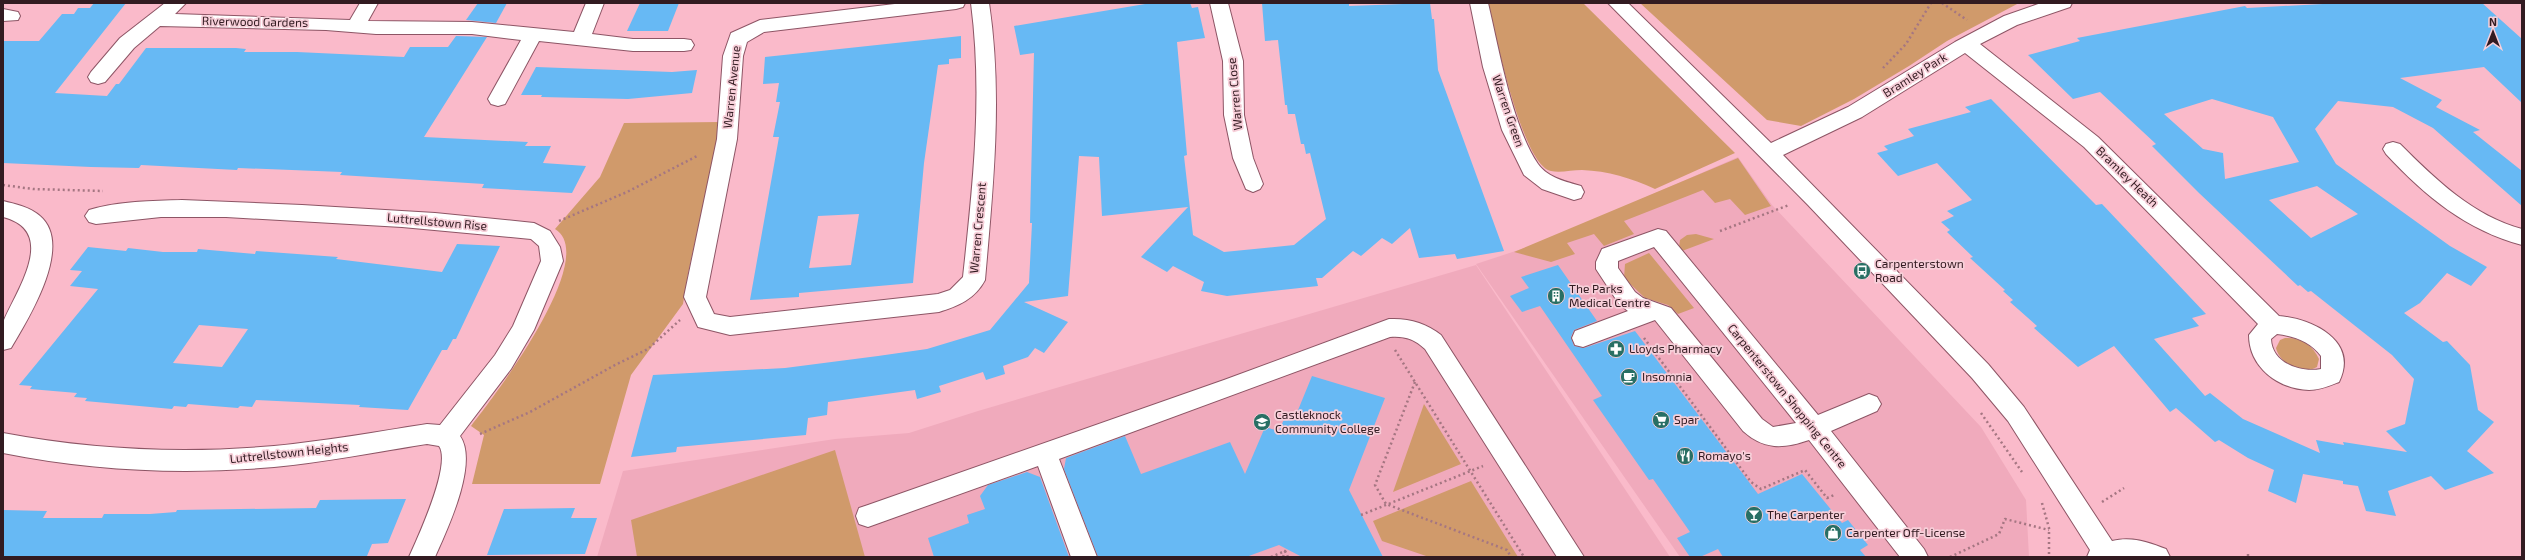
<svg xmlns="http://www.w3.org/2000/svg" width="2525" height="560" font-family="'Exo 2',sans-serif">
	<rect width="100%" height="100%" fill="#fabaca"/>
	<g fill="#f0aabc">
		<path d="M1738,157L1772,205L1981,427L2026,500L2029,557H1680L1476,264L1543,242Z"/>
		<path d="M1476,265L1670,557H597L623,471L835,439L909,433L978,411Z"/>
	</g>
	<g fill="#d09a6b">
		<path d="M1488,3H1583L1735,153L1655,189C1631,178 1608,171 1582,170C1572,170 1560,173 1551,171C1522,165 1495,32 1488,3Z"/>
		<path d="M1640,3H2019L1947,41L1909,66L1854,99L1801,126L1767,120Z"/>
		<path d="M721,122L688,274L683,304L631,375L600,484H472L484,435L471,426C493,398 601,257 555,229L600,177L624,123Z"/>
		<path d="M1738,158L1771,206L1745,215L1730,199L1715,203L1703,190L1624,221L1634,234L1604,246L1594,234L1567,243L1575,254L1551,262L1514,252Z"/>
		<path d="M1696,234L1714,239L1682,251L1679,247L1680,240L1687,235Z"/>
		<path d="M1649,253L1694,308L1678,314L1668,305L1645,298L1624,278L1625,264Z"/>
		<path d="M2285,338C2300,337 2313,345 2319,359L2317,367C2302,376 2279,363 2276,348L2280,340Z"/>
		<path d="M1424,404L1461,464L1393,492Z"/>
		<path d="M835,450L865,557H637L631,520Z"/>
		<path d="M1471,481L1518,557H1429L1382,541L1373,521Z"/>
	</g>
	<g fill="#67b9f4" fill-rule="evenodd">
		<path d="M94,3H126L55,93L107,96L116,84H119L146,48H236L246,49L244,52H297L404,57L410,47H448L456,36L487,37L424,137L528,142L525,146H551L543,163L586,166L572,193L482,188L484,184L340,175L342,172L238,168L237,170L141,165L139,168L91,167L3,163V41H39L62,14H74L78,8H90Z"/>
		<path d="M478,3H507L496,23L466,20Z"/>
		<path d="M640,3H679L668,31H627Z"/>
		<path d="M1151,3H1190L1192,8L1198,7L1205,38L1177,42L1187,155L1184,156L1185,165L1193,235L1224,252L1294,245L1326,219L1310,153L1306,154L1304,144H1301L1295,114H1288L1287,105H1285L1278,40L1265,41L1262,3H1349V6L1430,3L1432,19H1434L1438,70L1504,251L1457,259L1455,254L1419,258L1410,228L1392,244L1382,238L1361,256L1353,251L1322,278H1316L1318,286L1227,296L1201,291L1204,282L1173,266L1167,272L1141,257L1188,207L1102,216L1099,157L1079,156L1068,296L1024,302L1068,322L1044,353L1035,348L1028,357L1003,366L1005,374L986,380L983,372L939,386L941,392L917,399L915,390L828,402L827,415L808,418L806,435L677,447L676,452L631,457L653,375L785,368L878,356L927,349L990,330L1029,283L1032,223H1030L1034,53L1020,55L1014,26Z"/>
		<path d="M2341,3H2482L2522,39V103L2484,67L2400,78L2442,100L2436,107L2480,130L2473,132L2522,171V206L2433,128L2393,107L2338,101L2315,129L2336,164L2450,246L2487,267L2471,286L2447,273L2420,303L2404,313L2443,342L2447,341L2470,365L2478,410L2494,422L2467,451L2494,473L2445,490L2431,476L2388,491L2396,516L2366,511L2358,486L2343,484V481L2303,474L2296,503L2268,491L2274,470L2248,458L2219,440L2215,442L2176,408L2170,412L2114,346L2078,367L2034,328L2037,326L2010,302L2013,300L2003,291L2005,290L1970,258L1973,257L1947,232L1950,230L1941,222L1954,216L1947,211L1972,200L1937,163L1898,176L1877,153L1888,150L1884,146L1914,136L1908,129L1971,112L1965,107L1991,99L2096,205L2102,204L2206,314L2192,318L2199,326L2154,339L2205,396L2210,393L2243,419L2320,453L2316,440L2344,445L2343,442L2407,452L2386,431L2405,424L2414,379L2392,355L2311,291L2308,292L2300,285L2298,286L2199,193L2152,146L2156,144L2100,92L2073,99L2028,55L2080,41L2077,38L2245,6L2247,8ZM2212,99L2273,117L2299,162L2225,179L2223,153L2203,149L2164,114ZM2317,186L2358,214L2311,238L2269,200Z"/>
		<path d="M961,36V58L949,59V64L938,65L924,163L913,283L799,293V297L750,300L779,137H773L780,102H776L779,83L763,84L765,57ZM859,214L851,265L809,268L818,216Z"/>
		<path d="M536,67L672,72L697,70L692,93L628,99L541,97L542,95H521Z"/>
		<path d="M457,244L500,246L456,339H453L447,350H442L408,410L359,407L360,405L256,400L252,407L240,406L238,408L188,404L186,407L174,406L172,409L85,401L87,398L74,397L77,393L30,389L32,386L19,385L98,289L70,286L82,271L70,270L88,247L126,251L128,248L163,252H197L198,249L255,254L256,251L338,257L336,259L442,272ZM199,325L248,329L222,367L173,363Z"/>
		<path d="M1558,265L1597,321L1574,330L1571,337L1574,346L1584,348L1635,331L1758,494L1802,474L1842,523L1848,520L1868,545L1860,550L1866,557H1723L1718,549L1700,557H1690L1677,538L1690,532L1653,479L1649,480L1593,400L1602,396L1540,306L1522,312L1510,296L1529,288L1521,277Z"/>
		<path d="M1312,376L1385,398L1349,490L1383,557H1302L1279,545L1246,557H1098L1064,469L1066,458L1125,436L1141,474L1230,442L1245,474L1265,427L1279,431L1287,412L1296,415Z"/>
		<path d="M1027,472L1040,477L1069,557H934L928,538L969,523L967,515L985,509L980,496L988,485Z"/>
		<path d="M406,499L388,543L372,544L367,556L3,557V510L47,511L43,518H102L104,514H150L176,512L177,510L316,508L320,500Z"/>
		<path d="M575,508L571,518H597L585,554L487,555L504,509Z"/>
	</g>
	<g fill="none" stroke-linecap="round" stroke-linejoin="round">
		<defs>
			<g id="minor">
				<path d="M165,3H186L175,14L350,20L360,3H378L368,21L472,22L574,32L586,3H604L592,34L633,39H684L691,40L694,45L691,50L684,51H633L539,41L505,104L498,106L491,104L488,99L521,40L472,34H376L326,30L160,26L134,48L105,82L98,84L91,82L88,77L91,72L120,38Z"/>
				<path d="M903,3H965L963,7L956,9L764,32L747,42L743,56L737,139L706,297L714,314L730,317L938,294L950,290L963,277C973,185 983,95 971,3H989C1003,96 993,187 985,280C975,299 958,306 939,312L730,335L698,327L684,297L717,139L723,56L731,33L760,20Z"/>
				<path d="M1210,3H1228L1243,61L1244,115L1253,158L1263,184L1260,189L1253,192L1246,189L1233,158L1224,115L1223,61Z"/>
				<path d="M1470,3H1488C1499,49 1512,126 1538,164C1548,178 1567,182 1581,186L1584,192L1581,198L1574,200L1542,189L1524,175L1502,130L1483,67Z"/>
				<path d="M1608,3H1628L1771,143L1848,107L1955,42L2004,16L2041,3H2072L2070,7L2017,25L1980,44L2098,137L2279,316C2313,319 2359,341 2339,382C2329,386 2320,390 2309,390C2278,389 2249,367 2249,335L2258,324L2084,147L1965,53L1862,117L1783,155L1988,364L2024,407L2112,541C2131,536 2148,542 2166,549L2170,557H2087L2090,550L2008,421L1972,378L1808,205ZM2277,334C2294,336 2311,342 2321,356V369C2300,373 2272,363 2271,339Z"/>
				<path d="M3,9L18,12L20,16L18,20L3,21Z"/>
				<path d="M2393,142L2400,144C2435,179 2473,216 2522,229V245C2466,230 2425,196 2386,154L2383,149L2386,144Z"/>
				<path d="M182,200L302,205L435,213L534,223L550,231L560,247L563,261L534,330L511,369L460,436C479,463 447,530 435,557H409C418,537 452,464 439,446L427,444C376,452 325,462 274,467C183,475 93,471 3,453V433C93,450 183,454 274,446C325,441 376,432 427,424L440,425L495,355L513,326L541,261L539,246L531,239L402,227L226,217H161L96,224L89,222L85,216L89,210C118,201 152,201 182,200Z"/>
				<path d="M3,201C15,204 30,207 40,216C74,245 29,318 11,348L3,350C3,342 0,327 4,320C18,288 58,231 3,217Z"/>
				<path d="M1658,229L1666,231L1818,415L1869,394L1877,397L1881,404L1877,411L1831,431L1924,549L1928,557H1900L1809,440C1783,449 1764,450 1743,431L1655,320L1583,347L1575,345L1572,338L1575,331L1628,311L1619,304L1596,269V262L1602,249ZM1654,247L1796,423L1773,427L1762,419L1671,308L1643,298L1635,292L1618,268V261Z"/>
				<path d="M1389,319C1409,318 1426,323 1441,335L1584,557H1557L1425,349C1414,339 1405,336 1390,337L1059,459L1097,557H1071L1038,466L868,527L859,524L856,516L859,508L868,505L1224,380Z"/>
			</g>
		</defs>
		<use href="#minor" stroke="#8d5565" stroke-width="2"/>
		<g stroke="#a57682" stroke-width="2.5" stroke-dasharray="2 3" stroke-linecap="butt">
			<path d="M1942,3L1967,20"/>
			<path d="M1883,68L1906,44L1931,3"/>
			<path d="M3,185L33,189L103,191"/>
			<path d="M559,221L627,192L699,155"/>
			<path d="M1720,231L1789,205"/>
			<path d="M1644,338L1751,482L1761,489L1805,470L1827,498L1834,495"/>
			<path d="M1395,350L1524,557"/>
			<path d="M1415,382L1375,485L1386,504L1507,550L1511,557"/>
			<path d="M1981,413L2022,472"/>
			<path d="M480,434L530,412L615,365L648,349L680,320"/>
			<path d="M2102,502L2124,488"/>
			<path d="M2042,503L2049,528V557"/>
			<path d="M1361,515L1483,466"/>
			<path d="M2248,554V557"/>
			<path d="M1271,557L1285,551L1288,557"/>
			<path d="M1283,557L1286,549"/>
			<path d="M1950,557L1999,534L2005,519L2049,530"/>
		</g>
		<use href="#minor" fill="#fff" fill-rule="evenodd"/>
	</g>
	<defs>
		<symbol id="bus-disc" viewBox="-11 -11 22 22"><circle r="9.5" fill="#286f64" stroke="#f7cfd9"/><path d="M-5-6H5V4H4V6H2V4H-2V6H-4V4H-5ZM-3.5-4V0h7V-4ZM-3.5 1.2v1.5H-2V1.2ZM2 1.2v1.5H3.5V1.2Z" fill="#fff"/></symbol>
		<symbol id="building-disc" viewBox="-11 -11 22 22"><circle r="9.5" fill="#286f64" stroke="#f7cfd9"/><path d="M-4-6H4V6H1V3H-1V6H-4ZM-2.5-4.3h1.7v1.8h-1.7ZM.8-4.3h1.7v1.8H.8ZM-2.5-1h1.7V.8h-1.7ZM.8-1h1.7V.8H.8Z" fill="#fff"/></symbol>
		<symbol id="pharmacy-disc" viewBox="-11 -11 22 22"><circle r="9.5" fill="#286f64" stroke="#f7cfd9"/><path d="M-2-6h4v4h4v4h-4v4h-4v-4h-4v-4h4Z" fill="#fff"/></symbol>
		<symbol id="cafe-disc" viewBox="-11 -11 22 22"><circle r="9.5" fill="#286f64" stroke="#f7cfd9"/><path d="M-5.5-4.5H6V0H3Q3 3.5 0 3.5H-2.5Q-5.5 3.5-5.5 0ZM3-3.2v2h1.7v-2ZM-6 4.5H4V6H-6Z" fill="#fff"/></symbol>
		<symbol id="supermarket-disc" viewBox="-11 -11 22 22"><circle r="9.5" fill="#286f64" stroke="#f7cfd9"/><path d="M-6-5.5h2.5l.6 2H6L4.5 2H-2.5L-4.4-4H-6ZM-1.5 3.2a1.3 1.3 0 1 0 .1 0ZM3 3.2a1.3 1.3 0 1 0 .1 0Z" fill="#fff"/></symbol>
		<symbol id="school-disc" viewBox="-11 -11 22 22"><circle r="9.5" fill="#286f64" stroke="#f7cfd9"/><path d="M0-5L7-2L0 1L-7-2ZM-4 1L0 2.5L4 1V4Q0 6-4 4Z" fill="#fff"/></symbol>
		<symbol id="restaurant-disc" viewBox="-11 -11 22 22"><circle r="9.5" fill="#286f64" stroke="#f7cfd9"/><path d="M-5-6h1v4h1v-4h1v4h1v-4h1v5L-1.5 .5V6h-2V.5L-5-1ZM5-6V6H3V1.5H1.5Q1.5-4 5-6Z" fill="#fff"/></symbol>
		<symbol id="bar-disc" viewBox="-11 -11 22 22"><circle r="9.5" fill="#286f64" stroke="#f7cfd9"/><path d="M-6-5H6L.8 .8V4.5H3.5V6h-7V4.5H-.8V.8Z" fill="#fff"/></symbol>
		<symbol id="shop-disc" viewBox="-11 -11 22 22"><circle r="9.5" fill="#286f64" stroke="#f7cfd9"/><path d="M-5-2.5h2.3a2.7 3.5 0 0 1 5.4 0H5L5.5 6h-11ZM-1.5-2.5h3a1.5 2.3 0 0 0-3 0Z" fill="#fff"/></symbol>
	</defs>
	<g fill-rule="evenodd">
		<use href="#bus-disc" x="1852" y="261" width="20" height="20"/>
		<use href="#building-disc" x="1546" y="286" width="20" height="20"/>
		<use href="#pharmacy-disc" x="1606" y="339" width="20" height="20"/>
		<use href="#cafe-disc" x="1619" y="367" width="20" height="20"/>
		<use href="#supermarket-disc" x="1651" y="410" width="20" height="20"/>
		<use href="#school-disc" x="1252" y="412" width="20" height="20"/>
		<use href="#restaurant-disc" x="1675" y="446" width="20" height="20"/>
		<use href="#bar-disc" x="1744" y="505" width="20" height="20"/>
		<use href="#shop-disc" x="1823" y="523" width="20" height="20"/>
	</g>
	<g text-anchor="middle" stroke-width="3.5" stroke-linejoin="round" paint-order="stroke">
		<g font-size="12" fill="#321b21" stroke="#f7cfd9">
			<text transform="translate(255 22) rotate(1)" y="4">Riverwood Gardens</text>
			<text transform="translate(1915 75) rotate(-32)" y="4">Bramley Park</text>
			<text transform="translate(732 87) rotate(-84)" y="4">Warren Avenue</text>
			<text transform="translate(1235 94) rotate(-95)" y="4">Warren Close</text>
			<text transform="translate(1508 111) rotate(71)" y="4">Warren Green</text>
			<text transform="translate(2127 177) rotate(44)" y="4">Bramley Heath</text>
			<text transform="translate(437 222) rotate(5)" y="4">Luttrellstown Rise</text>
			<text transform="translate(978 228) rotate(-85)" y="4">Warren Crescent</text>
			<text transform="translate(1787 396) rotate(51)" y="4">Carpenterstown Shopping Centre</text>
			<text transform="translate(289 453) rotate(-6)" y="4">Luttrellstown Heights</text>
		</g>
		<g font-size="12" fill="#321b21" stroke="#f7cfd9" text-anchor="start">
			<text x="1875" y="268">Carpenterstown<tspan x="1875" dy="14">Road</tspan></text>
			<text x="1569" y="293">The Parks<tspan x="1569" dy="14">Medical Centre</tspan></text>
			<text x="1629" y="353">Lloyds Pharmacy</text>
			<text x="1642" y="381">Insomnia</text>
			<text x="1275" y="419">Castleknock<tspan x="1275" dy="14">Community College</tspan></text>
			<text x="1674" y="424">Spar</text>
			<text x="1698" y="460">Romayo's</text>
			<text x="1767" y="519">The Carpenter</text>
			<text x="1846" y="537">Carpenter Off-License</text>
		</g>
	</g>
	<rect width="2525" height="560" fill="none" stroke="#321b21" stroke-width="8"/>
	<g transform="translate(2493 32)" stroke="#f7cfd9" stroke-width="3" paint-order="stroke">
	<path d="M0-3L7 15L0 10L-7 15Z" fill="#321b21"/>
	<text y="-6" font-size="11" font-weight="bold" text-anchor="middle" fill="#321b21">N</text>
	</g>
</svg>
